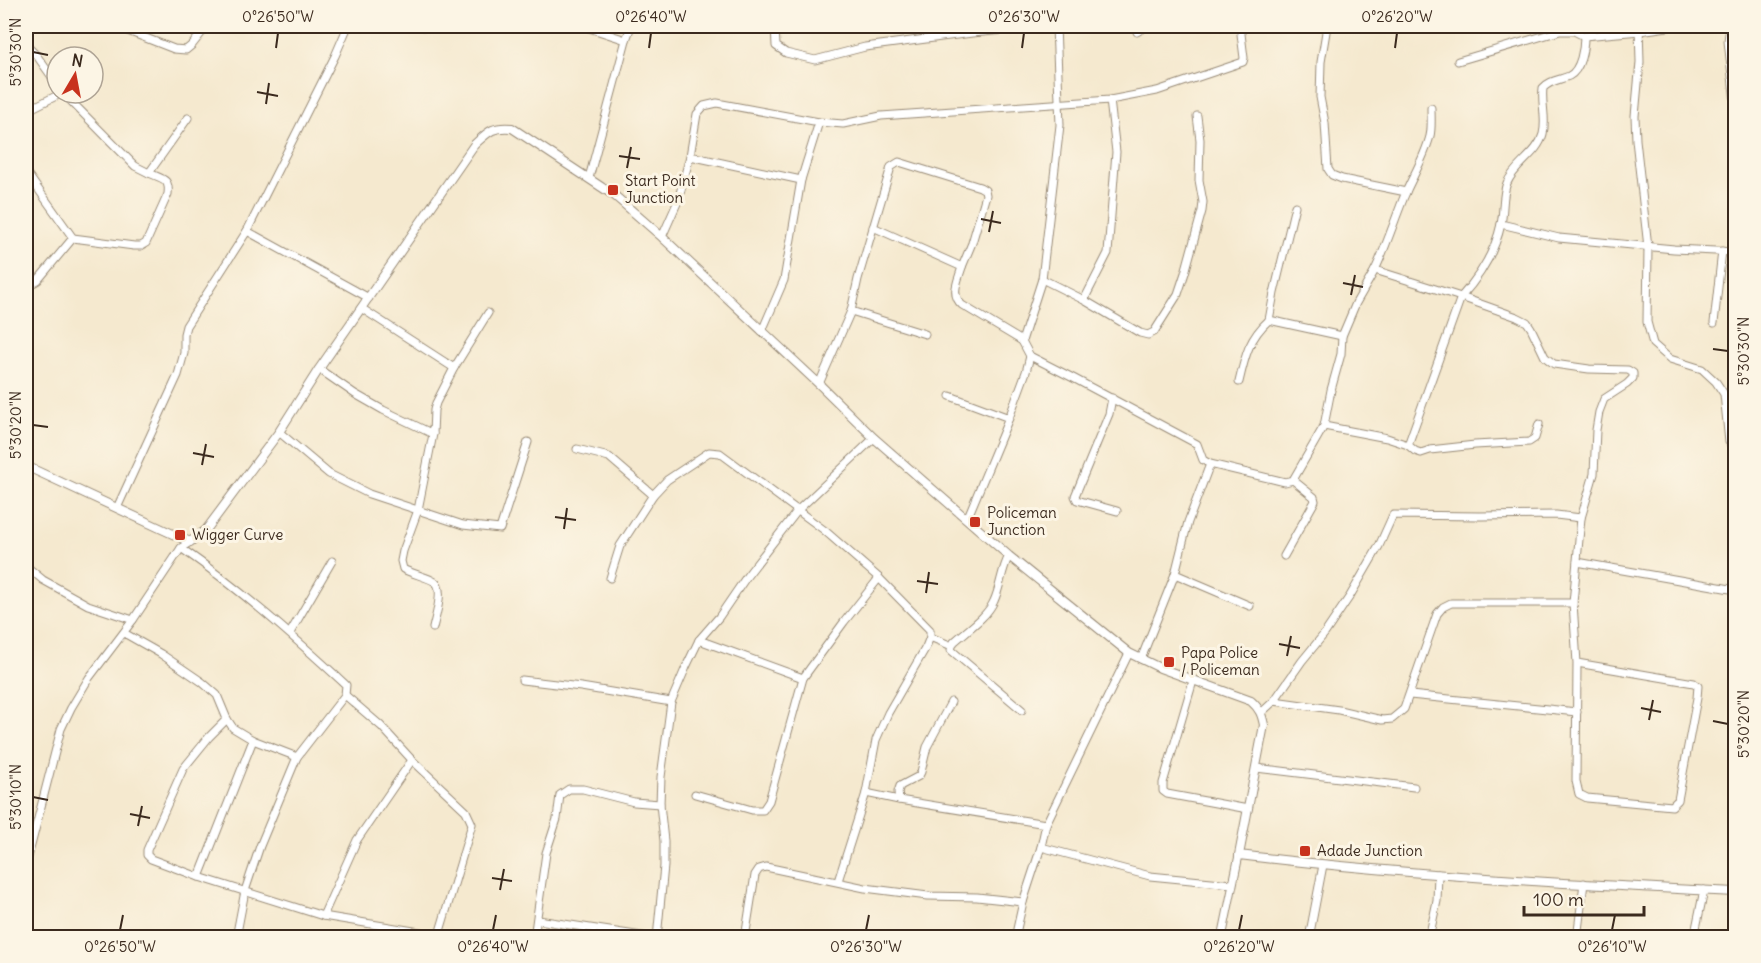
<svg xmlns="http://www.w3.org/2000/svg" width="1761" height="963" font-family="Delius,sans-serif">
	<rect width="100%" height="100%" fill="#fcf5e5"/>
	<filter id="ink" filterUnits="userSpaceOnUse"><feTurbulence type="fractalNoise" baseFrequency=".0167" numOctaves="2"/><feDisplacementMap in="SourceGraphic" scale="12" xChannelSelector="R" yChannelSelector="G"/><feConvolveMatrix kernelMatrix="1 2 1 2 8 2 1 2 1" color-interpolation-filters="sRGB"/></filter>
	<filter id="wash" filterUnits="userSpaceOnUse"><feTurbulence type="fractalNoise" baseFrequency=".008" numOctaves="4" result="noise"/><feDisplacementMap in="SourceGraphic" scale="24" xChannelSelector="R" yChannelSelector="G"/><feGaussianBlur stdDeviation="1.35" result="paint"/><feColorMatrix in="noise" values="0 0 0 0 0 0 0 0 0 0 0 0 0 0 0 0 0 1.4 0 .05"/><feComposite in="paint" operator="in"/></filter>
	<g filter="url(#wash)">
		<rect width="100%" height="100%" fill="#f5e9cf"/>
	</g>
	<g filter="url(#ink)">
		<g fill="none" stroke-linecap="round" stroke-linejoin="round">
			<defs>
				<g id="minor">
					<path d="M115,26L174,49L186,50L192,45L207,26"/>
					<path d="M416,26C432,27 454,32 470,26"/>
					<path d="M583,26L626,40"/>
					<path d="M775,26L776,46L786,53L815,60L865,47L972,33L1051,26"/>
					<path d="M1327,26L1321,62L1320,97L1325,123L1328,169L1332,175L1342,179L1406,192"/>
					<path d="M1639,26L1640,62L1635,116L1636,140L1648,247L1647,322L1653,344L1670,359L1702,369L1716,382L1724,394L1729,442L1736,451"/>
					<path d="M1730,26L1728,41L1736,111"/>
					<path d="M1137,32L1147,26"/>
					<path d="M26,45L37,56L57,84"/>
					<path d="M1458,61L1560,31H1574L1584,36L1640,31L1674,26"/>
					<path d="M63,93L135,166L149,173L188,118"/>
					<path d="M1431,108C1431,117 1432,128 1430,136C1425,156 1414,174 1406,192C1395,218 1387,245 1375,270L1461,297L1517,317L1527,322L1531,328L1545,357L1554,364L1589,369L1628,370L1633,373V378L1627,384L1604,399L1599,412L1596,430L1594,474L1581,518L1573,603L1577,663L1576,781L1579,794L1587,798L1672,806L1678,800L1697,698L1698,686L1694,683L1577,663"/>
					<path d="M26,111L62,93"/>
					<path d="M690,156L801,180"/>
					<path d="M26,172L73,238L134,246H141L146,243L168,194C170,178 162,179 149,173"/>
					<path d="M589,178L626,40L631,26"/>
					<path d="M1501,224L1559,238L1674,249L1736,252"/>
					<path d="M873,227L962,267C958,281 950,294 962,305L1022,341L1030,356L1075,379L1197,444L1203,460L1210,464L1285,482L1293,480L1324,426L1331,390L1341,354L1342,336L1356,303L1375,270"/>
					<path d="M247,231L369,298"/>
					<path d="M662,237L678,201L690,156L697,114L704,106L717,103L819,122L843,124L881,116L1110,100L1157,91L1243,62L1244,58L1240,26"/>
					<path d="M1042,279L1084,300L1140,333L1148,335L1154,332L1178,294L1185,273L1202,211L1203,202L1199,180L1200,140L1197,116"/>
					<path d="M26,287L38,280L73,238"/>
					<path d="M1084,300L1108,253L1116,152L1110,100"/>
					<path d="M361,308L454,368"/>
					<path d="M851,311L925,334"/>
					<path d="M1269,320L1274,293L1295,206"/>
					<path d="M1714,323L1722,251"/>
					<path d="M762,331L784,280L801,180L819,122"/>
					<path d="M1022,341L1042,279L1060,125L1056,26"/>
					<path d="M319,369L355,394L383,410L433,434"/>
					<path d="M1239,382C1245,356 1249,338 1269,320L1342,336"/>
					<path d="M819,384L851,311L858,279L891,167L899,162L980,187L985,190L986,195L972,243L962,267"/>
					<path d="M950,396L1009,418"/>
					<path d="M1112,398L1109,414L1075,496L1077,500L1117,511"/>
					<path d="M1324,426L1387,438L1408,445L1415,451L1421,453L1430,450L1475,445L1529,442L1535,438L1539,424"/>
					<path d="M279,432L329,474L369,494L463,525L500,529L528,442"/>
					<path d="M1408,445L1461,297C1480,276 1495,252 1501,224C1504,211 1502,195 1507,183C1515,164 1538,154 1543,134C1547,119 1541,104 1543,88C1550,80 1560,80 1569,76C1581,70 1584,48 1584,36"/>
					<path d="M577,449L609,457L653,495"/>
					<path d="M117,508L178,375L184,353V334L186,326L247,231L335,56L348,26"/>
					<path d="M967,519L1009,418L1026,372L1030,356"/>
					<path d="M181,548C240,589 293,636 346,685L345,695L297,757L260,846L245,891L236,938"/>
					<path d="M1009,556C1001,570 1001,586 994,601C987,617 967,630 954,642L952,646L951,650L1022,710"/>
					<path d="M1284,556L1315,501L1314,497L1293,480"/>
					<path d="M1577,562L1736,590"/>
					<path d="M26,566L43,580L88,605L133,620"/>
					<path d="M1175,574L1188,522L1210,464"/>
					<path d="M610,578L620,546L653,495L667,480L709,452L720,453L824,530L879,578L930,630V637L926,647L888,713L876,740L866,793L838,881"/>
					<path d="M433,628C435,618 445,589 435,582C428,577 412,574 403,569L401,561L403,551L418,510L433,434L434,410L436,403L454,368L488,313"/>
					<path d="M124,633L161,654L202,682L217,695L227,719L233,728L253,740L297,757"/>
					<path d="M290,633L332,561"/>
					<path d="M930,637L952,646"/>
					<path d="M699,640L803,678"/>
					<path d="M1141,659L1175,574L1250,606"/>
					<path d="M522,680L581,687L671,702"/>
					<path d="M1193,681L1163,783V791L1167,794L1248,809"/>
					<path d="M345,695L381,726L412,760L466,811L472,824L438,938"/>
					<path d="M1410,695L1577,712"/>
					<path d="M1274,701L1302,661L1325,633L1350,596L1379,546L1393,515L1480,516L1556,515L1581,518"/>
					<path d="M1261,713L1274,701L1339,710L1382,720L1392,719L1404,709L1437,614L1443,607L1451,603H1573"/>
					<path d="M227,719L209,737L183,769L147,850V855L151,859L199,877L323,916L438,935"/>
					<path d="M1256,768L1414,787"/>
					<path d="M866,793L899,800L1046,824"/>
					<path d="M695,794L752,810H763L769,801L803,678L844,622L879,578"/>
					<path d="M899,800L898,792L900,786L919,776L921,772L927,747L951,702"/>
					<path d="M1041,847L1150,876L1232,884"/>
					<path d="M26,865L61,729L71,708L89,678L133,620L181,548L190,542"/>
					<path d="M199,877L253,740"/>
					<path d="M323,916L357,840L412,760"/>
					<path d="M538,920L655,938"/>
					<path d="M534,938L546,853L557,819L560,795L569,789H583L634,802L660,804"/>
					<path d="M657,938L664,866V841L660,804L661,777L671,702L686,667L699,640L719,617L747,576L798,510L874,438"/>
					<path d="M745,938L755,875L759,869L766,867L865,888L928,896L977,897L1023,902"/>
					<path d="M1015,938L1023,902L1041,847L1046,824L1129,653"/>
					<path d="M1222,938L1239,855"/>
					<path d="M1309,938L1323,865"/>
					<path d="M1429,938L1437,901L1438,874"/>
					<path d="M1577,938L1584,883"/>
					<path d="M1694,938L1704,890"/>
				</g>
				<path id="tertiary" d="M26,466L190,542L206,530L279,432L319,369L474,145C488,132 492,126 512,128L615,196L662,237L819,384L874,438L1009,556L1129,653L1160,668L1251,701C1260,709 1262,715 1264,725L1239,855C1404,875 1570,884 1736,892"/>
			</defs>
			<use href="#minor" stroke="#988a76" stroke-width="9"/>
			<use href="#tertiary" stroke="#988a76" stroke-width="10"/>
			<use href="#minor" stroke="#fff" stroke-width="7"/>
			<use href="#tertiary" stroke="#fff" stroke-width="8"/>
		</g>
	</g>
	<path fill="none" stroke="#3b2a1e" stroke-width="2" d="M276,48L278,33M649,48L651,33M1022,48L1024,33M1395,48L1397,33M33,52L48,55M257,92L278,96M266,104L269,83M619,156L640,159M627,168L631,147M981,219L1001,223M989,232L993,211M1343,283L1363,287M1351,295L1355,275M1713,349L1728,351M33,425L48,427M193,453L214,457M202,465L206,444M555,517L576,520M564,529L567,508M917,581L938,584M926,593L929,572M1279,644L1300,648M1287,656L1291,636M1641,708L1661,712M1649,720L1653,700M1713,721L1728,724M33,797L48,800M130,814L150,818M138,826L142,806M492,878L512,881M500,890L504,869M120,930L123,915M493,930L496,915M866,930L869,915M1239,930L1242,915M1612,930L1615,915"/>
	<g fill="#c8321e" stroke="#fcf5e5" stroke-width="2">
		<rect x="607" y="184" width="12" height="12" rx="3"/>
		<rect x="969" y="516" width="12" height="12" rx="3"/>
		<rect x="174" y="529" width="12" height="12" rx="3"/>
		<rect x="1163" y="656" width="12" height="12" rx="3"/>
		<rect x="1299" y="845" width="12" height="12" rx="3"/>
	</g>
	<g text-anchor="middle" stroke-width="6" stroke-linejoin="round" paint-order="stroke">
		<g font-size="15" fill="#3b2a1e" stroke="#fcf5e5" text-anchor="start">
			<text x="625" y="186">Start Point<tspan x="625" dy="17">Junction</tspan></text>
			<text x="987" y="518">Policeman<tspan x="987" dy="17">Junction</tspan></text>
			<text x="192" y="540">Wigger Curve</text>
			<text x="1181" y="658">Papa Police<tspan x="1181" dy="17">/ Policeman</tspan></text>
			<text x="1317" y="856">Adade Junction</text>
		</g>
	</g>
	<rect width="1761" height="963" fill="none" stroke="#fcf5e5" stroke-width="66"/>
	<g transform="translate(75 75) rotate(10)"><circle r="28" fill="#fcf5e5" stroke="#afa495" stroke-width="1.5"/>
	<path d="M0-4.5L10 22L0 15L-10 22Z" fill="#c8321e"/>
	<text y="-9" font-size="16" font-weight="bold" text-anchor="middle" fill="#3b2a1e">N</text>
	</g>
	<path d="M1524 906v9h120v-9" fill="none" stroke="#3b2a1e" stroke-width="3"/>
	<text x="1533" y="906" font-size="18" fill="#3b2a1e" stroke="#fcf5e5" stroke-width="4.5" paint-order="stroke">100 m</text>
	<rect x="33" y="33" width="1695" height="897" fill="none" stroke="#3b2a1e" stroke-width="2"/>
	<g font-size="15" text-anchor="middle" fill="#3b2a1e">
		<text x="278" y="22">0°26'50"W</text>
		<text x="651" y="22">0°26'40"W</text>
		<text x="1024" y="22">0°26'30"W</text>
		<text x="1397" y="22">0°26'20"W</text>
		<text transform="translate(16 52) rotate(-90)" y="5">5°30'30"N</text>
		<text transform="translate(1744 351) rotate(-90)" y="5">5°30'30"N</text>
		<text transform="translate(16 425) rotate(-90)" y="5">5°30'20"N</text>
		<text transform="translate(1744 724) rotate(-90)" y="5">5°30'20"N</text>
		<text transform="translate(16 797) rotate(-90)" y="5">5°30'10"N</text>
		<text x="120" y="952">0°26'50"W</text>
		<text x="493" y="952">0°26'40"W</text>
		<text x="866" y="952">0°26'30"W</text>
		<text x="1239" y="952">0°26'20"W</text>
		<text x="1612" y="952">0°26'10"W</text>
	</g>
</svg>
